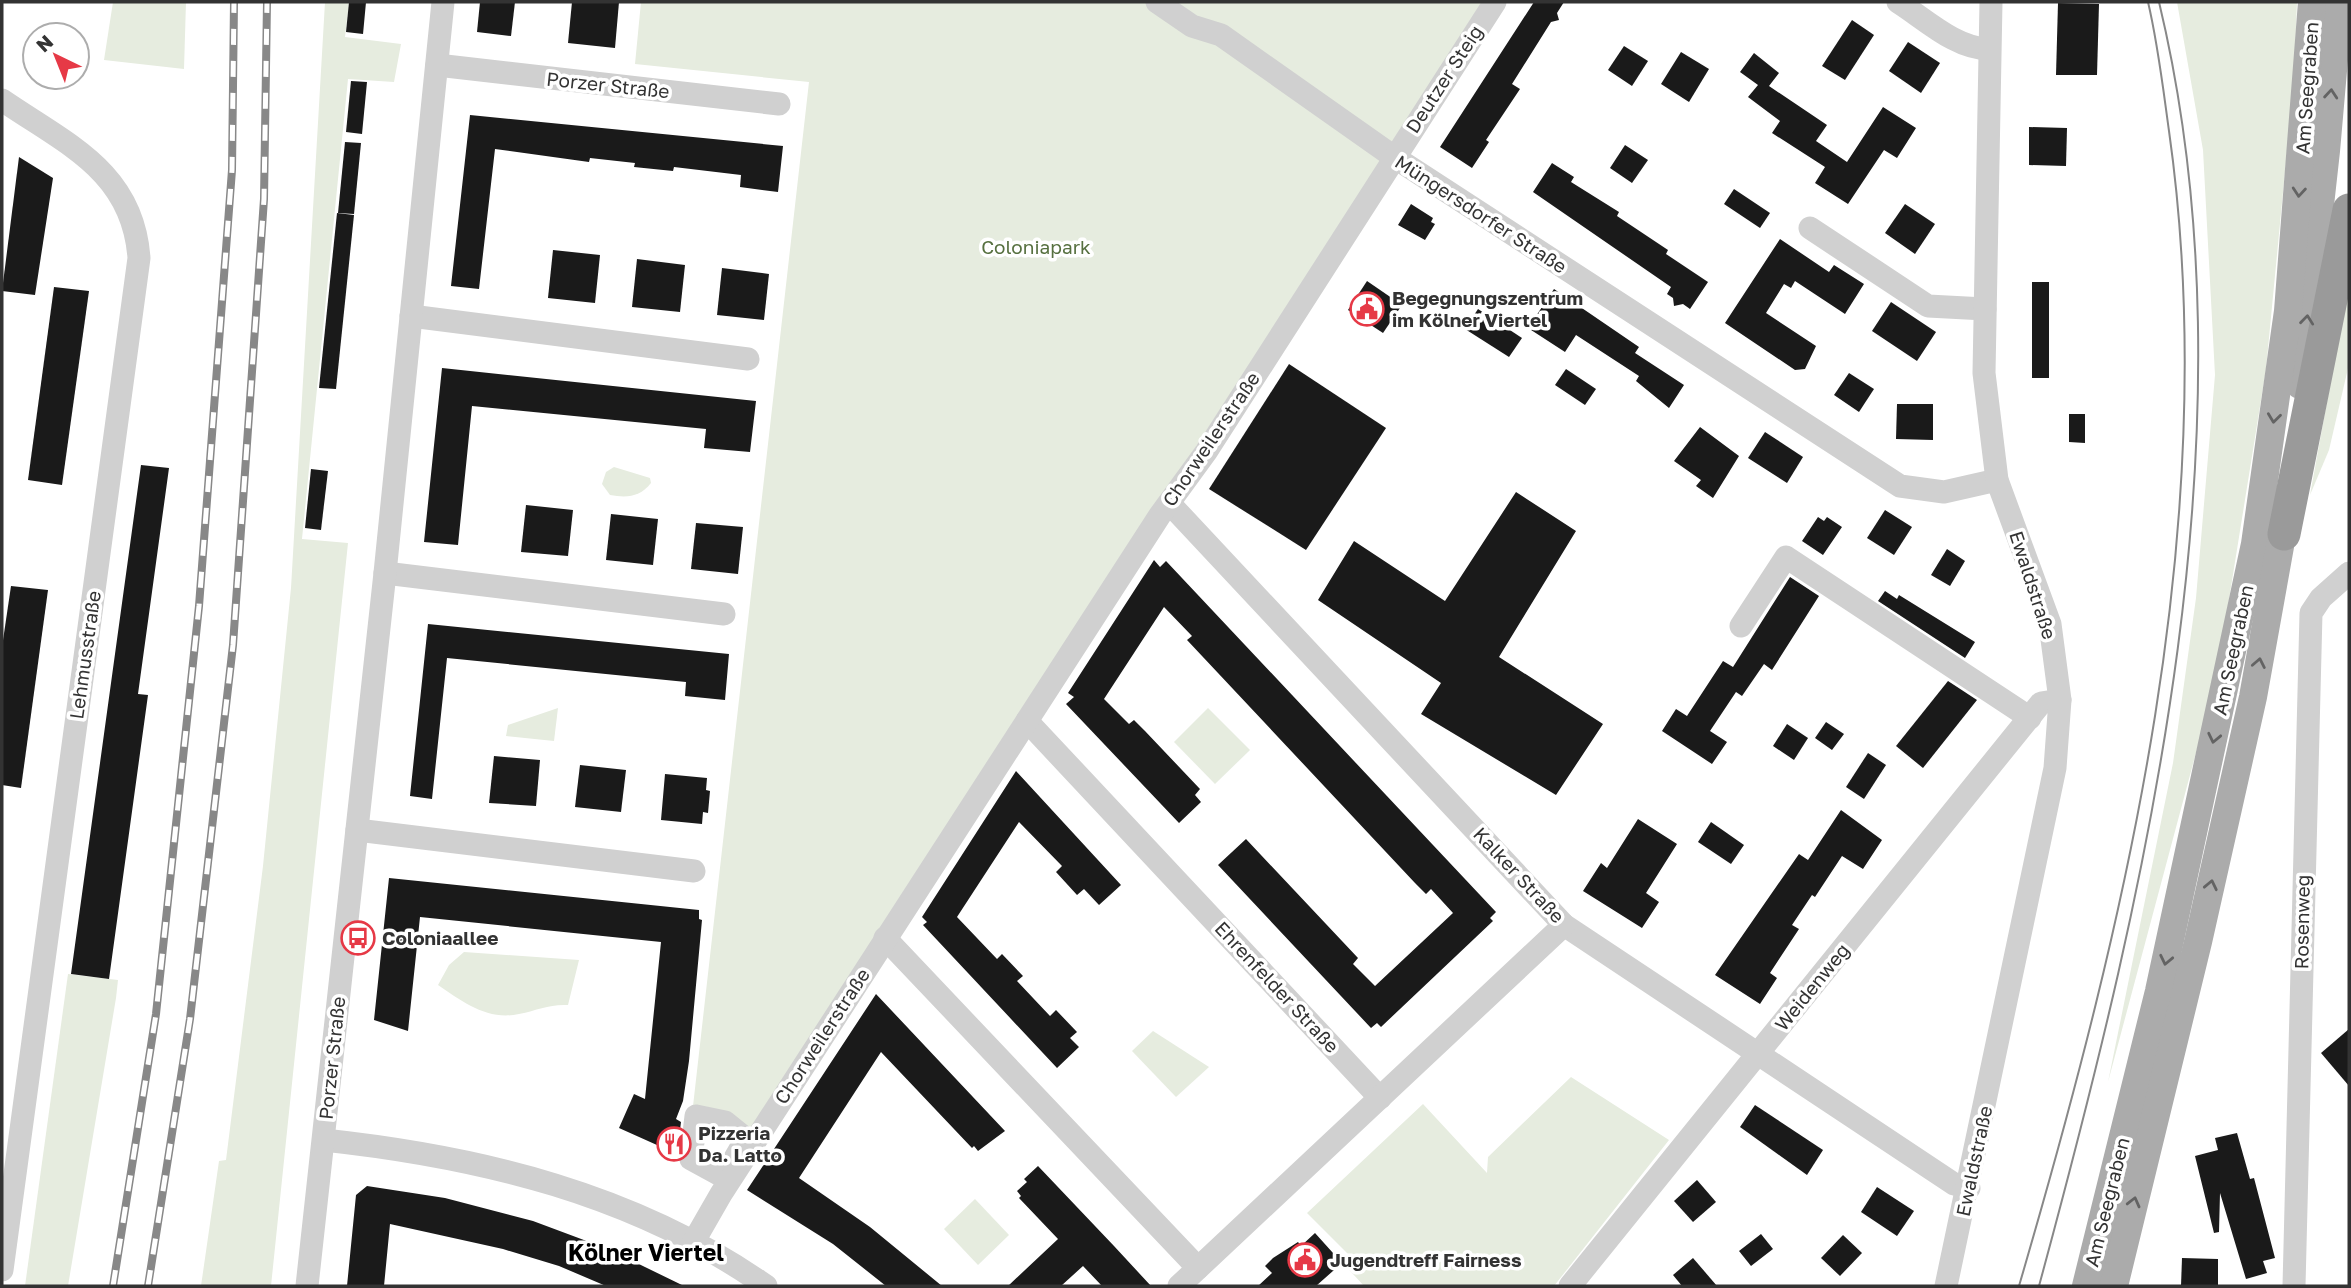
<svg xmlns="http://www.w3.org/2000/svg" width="2351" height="1288" font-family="'Golos Text',sans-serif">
	<rect width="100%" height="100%" fill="#fff"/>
	<g fill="#e6ecdf">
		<path d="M113,2H186L184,69L104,60Z"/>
		<path d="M325,2H349L345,37L401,44L394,82L348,79L302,539L348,543L271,1286H201L219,1161L226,1160L263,866L291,588Z"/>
		<path d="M641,2H1485L746,1139L692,1115L809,82L635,64Z"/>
		<path d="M2177,2H2297L2294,78L2266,369L2217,674L2108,1082L2173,763L2196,598L2215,375L2203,150Z"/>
		<path d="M2349,281V364L2329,450L2310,495Z"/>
		<path d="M614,467L650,478L651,483C640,497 627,498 610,495L602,484L606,472Z"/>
		<path d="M558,708L554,741L506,736L508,725Z"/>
		<path d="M1208,708L1250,750L1215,784L1174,742Z"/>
		<path d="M464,952L579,960L568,1005C549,1004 538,1010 519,1014C488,1021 463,1002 438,985L449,965Z"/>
		<path d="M68,974L118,980L116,998L68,1286H25Z"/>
		<path d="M1153,1031L1209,1067L1176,1097L1132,1051Z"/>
		<path d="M1571,1077L1669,1140L1554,1286H1364L1342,1262L1350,1256L1307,1213L1423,1104L1487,1173L1488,1157Z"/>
		<path d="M975,1199L1009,1235L978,1265L944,1229Z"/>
	</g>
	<g fill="#1a1a1a">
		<path d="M349,2H366L363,34L346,32Z"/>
		<path d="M480,2H515L511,36L477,32Z"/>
		<path d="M572,2H619L615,48L568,43Z"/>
		<path d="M1534,2H1564L1557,13L1559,20L1551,22L1512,84L1520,89L1486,140L1489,142L1472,168L1440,147Z"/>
		<path d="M2058,3L2099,4L2097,75H2056Z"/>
		<path d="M1852,20L1874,35L1845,80L1822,66Z"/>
		<path d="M1908,42L1940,63L1921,93L1889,71Z"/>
		<path d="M1624,46L1648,61L1632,86L1608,70Z"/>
		<path d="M1681,52L1709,69L1689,102L1661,84Z"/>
		<path d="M1754,53L1779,73L1769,86L1827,125L1816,141L1847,162L1883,107L1916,128L1897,158L1884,150L1848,204L1815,183L1825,167L1772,133L1780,121L1748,97L1758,85L1740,72Z"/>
		<path d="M351,81L367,82L362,134L346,132Z"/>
		<path d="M470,115L783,146L778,192L740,187L741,175L674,167L673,171L634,167L635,163L590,158L589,162L495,149L479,289L451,286Z"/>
		<path d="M2029,127L2067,128L2066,166L2029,165Z"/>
		<path d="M345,142L361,143L354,214L338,213Z"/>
		<path d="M1625,145L1648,160L1632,183L1610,168Z"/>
		<path d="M19,157L53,178L35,295L2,291Z"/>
		<path d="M1552,163L1574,177L1571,182L1619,212L1617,216L1668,250L1666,254L1708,282L1690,309L1683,304L1674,306L1673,298L1667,294L1671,287L1533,192Z"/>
		<path d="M1734,189L1770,213L1760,228L1724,204Z"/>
		<path d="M1411,204L1433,218L1431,222L1435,224L1425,240L1398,225Z"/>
		<path d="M1905,204L1935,224L1915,254L1885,233Z"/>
		<path d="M337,213L354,215L336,389L319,388Z"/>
		<path d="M1780,239L1829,272L1834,265L1864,284L1845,314L1795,281L1791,288L1784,284L1766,313L1816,346L1805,369L1795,370L1725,323Z"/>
		<path d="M553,250L600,255L595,303L548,298Z"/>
		<path d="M637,259L685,265L680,312L632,307Z"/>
		<path d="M722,268L769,274L764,320L717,315Z"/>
		<path d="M1367,281L1402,305L1383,333L1348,310Z"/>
		<rect x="2032" y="282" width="17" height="96"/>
		<path d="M54,287L89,291L62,485L28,480Z"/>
		<path d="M1554,289L1639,347L1635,353L1684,385L1669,408L1636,381L1639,376L1576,335L1565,352L1528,328Z"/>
		<path d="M1891,302L1936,332L1917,361L1872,331Z"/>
		<path d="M1478,309L1522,338L1509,357L1465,329Z"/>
		<path d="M1289,364L1386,428L1306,550L1209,489Z"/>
		<path d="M442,368L756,401L750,452L704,448L706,429L472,406L458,545L424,542Z"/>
		<path d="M1566,369L1596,389L1585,405L1555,385Z"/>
		<path d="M1849,373L1874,389L1859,412L1834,395Z"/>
		<path d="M1897,404H1933V440L1896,439Z"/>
		<path d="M2069,414H2085V443L2069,442Z"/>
		<path d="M1700,427L1739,456L1713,498L1696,486L1701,480L1674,461Z"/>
		<path d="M1765,432L1803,457L1787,483L1748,458Z"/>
		<path d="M141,465L169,468L138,694L148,695L109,979L71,974Z"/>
		<path d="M311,469L328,471L321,530L305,528Z"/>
		<path d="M1516,492L1576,531L1499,657L1603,724L1556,795L1421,714L1441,683L1318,600L1354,541L1445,601Z"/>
		<path d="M526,505L573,510L568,556L521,552Z"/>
		<path d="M1885,510L1912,527L1894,555L1867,538Z"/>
		<path d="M611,514L658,519L653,565L606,560Z"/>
		<path d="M1818,517L1824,521L1827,517L1842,527L1823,555L1802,541Z"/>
		<path d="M696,523L743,527L738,574L691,569Z"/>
		<path d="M1947,549L1965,561L1950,586L1931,575Z"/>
		<path d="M1154,560L1160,567L1166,561L1496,912L1490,918L1493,921L1381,1027L1377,1023L1371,1028L1218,865L1246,839L1358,958L1353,964L1375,986L1453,913L1431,889L1426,894L1415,883L1187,640L1192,636L1164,607L1104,699L1129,724L1134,720L1145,731L1200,789L1195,795L1201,802L1179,823L1066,704L1074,697L1068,693Z"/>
		<path d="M1790,577L1819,596L1772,670L1764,664L1742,696L1736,692L1710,731L1727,742L1712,764L1662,731L1676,709L1687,716L1723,661L1733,667Z"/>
		<path d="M11,586L48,590L21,788L2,785V647Z"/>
		<path d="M1885,591L1897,599L1899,595L1975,642L1965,658L1878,601Z"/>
		<path d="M428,624L729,654L725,700L685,696L686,682L447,658L432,799L410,796Z"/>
		<path d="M1948,681L1977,700L1923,768L1896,746Z"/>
		<path d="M1826,722L1844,734L1832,750L1815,738Z"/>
		<path d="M1787,724L1808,738L1794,760L1773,746Z"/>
		<path d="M1868,753L1886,765L1864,799L1846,787Z"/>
		<path d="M494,756L540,760L536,806L489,803Z"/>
		<path d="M580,765L626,770L621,812L575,807Z"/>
		<path d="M1016,771L1121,885L1099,905L1084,889L1077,895L1056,872L1062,866L1019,822L957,917L997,959L1002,954L1023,976L1017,981L1050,1016L1056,1010L1077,1032L1070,1038L1079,1047L1057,1068L923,925L927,922L922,917Z"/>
		<path d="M665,774L707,778L706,790L710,791L708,813L703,812L702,824L661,820Z"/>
		<path d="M1841,810L1882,840L1863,869L1842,856L1815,897L1812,895L1792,925L1799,929L1770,973L1777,978L1760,1004L1715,975L1799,854L1808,860Z"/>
		<path d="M1638,819L1677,844L1646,893L1659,902L1642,928L1583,891L1601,863L1607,868Z"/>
		<path d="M1711,822L1744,845L1731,864L1698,842Z"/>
		<path d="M389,878L699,910V919L702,920L689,1061L683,1101L676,1119L681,1122L677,1154L619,1128L634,1094L645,1099L661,942L420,917L408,1031L374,1020Z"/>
		<path d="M876,994L1005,1131L978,1151L974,1146L972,1148L881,1052L799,1178L870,1227L942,1286H886L833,1244L747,1190Z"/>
		<path d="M2349,1029V1086L2321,1053Z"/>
		<path d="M1755,1105L1823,1150L1807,1175L1740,1127Z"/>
		<path d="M2237,1133L2250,1179L2254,1178L2275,1258L2263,1261L2267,1273L2246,1279L2220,1193L2219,1232L2214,1233L2195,1156L2218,1150L2215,1138Z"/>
		<path d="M1038,1166L1114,1246L1151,1286H1102L1083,1266L1061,1286H1008L1058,1239L1019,1198L1021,1196L1017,1191L1027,1182L1024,1179Z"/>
		<path d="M1697,1180L1716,1202L1693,1222L1674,1201Z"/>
		<path d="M367,1186L445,1198L533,1221L608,1249L684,1286H606L559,1266L503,1249L390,1224L384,1286H347L356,1195Z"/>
		<path d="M1877,1187L1914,1211L1897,1236L1861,1212Z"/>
		<path d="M1315,1233L1342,1263L1316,1286H1258L1272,1273L1265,1266L1273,1258L1298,1242L1301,1246Z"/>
		<path d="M1761,1234L1773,1249L1751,1266L1739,1251Z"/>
		<path d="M1843,1235L1862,1253L1840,1276L1821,1258Z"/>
		<path d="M1693,1258L1717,1286H1682L1673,1275Z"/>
		<path d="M2182,1258L2218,1259V1286H2181Z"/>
	</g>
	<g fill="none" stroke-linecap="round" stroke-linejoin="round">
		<g stroke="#d0d0d0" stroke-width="23">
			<path d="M1157,2L1192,26L1221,35L1394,157L1900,486L1944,492L1997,480"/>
			<path d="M1898,2C1925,19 1956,49 1989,49"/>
			<path d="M437,65L779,104"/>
			<path d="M2,100C66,144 133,171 139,258L2,1270"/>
			<path d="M1810,228L1928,306L1985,309"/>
			<path d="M411,316L748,359"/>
			<path d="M1170,504L1564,925L1954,1184L1969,1188"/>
			<path d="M385,573L724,614"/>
			<path d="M1741,626L1786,557L2030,718"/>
			<path d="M1027,721L1380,1098"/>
			<path d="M357,830L694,871"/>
			<path d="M885,938L1198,1268"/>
			<path d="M696,1116L725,1122L746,1139L724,1177L691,1159Z"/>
			<path d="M324,1140C481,1157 635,1194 766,1286"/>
			<path d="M694,1241L721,1194L1160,515L1206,452L1495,2"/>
			<path d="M307,1286L385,573L443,2"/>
			<path d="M1179,1286L1564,925"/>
			<path d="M1570,1286L2041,703L2060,700"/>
			<path d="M1946,1286L2055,768L2060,700L2050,624L1997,480L1984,373L1991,2"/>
			<path d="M2294,1286L2311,613L2321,598L2349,573"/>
		</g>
		<g stroke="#ababab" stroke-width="28">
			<path d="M2300,385L2326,151L2339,2"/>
			<path d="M2086,1286L2159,991L2255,544L2288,311L2312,2"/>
			<path d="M2114,1286L2198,942L2253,697L2286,513"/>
		</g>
		<path stroke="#9a9a9a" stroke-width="33" d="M2284,534L2349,210"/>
		<g stroke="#888" stroke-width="2">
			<path d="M2019,1286C2127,917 2224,518 2169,131C2163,88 2158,44 2148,2"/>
			<path d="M2039,1286C2149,881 2259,419 2159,2"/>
		</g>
		<defs>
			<g id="rail">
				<path d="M113,1286L156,1014L199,606L232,170L234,2"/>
				<path d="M148,1286L190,1019L233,645L264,199L267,2"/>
			</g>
		</defs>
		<use href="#rail" stroke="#888" stroke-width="8"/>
		<use href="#rail" stroke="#fff" stroke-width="5" stroke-dasharray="16" stroke-linecap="butt"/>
	</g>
	<defs><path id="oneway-chevron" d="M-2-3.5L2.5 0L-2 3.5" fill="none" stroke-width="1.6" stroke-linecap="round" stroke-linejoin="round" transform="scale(1.75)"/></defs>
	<g stroke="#636363">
		<use href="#oneway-chevron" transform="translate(2331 94) rotate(-85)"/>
		<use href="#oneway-chevron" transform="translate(2299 192) rotate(95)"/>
		<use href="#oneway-chevron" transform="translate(2307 320) rotate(-84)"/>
		<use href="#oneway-chevron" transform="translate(2274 418) rotate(97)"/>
		<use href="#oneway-chevron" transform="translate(2259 663) rotate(-79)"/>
		<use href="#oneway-chevron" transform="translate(2214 738) rotate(102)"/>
		<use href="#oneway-chevron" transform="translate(2211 885) rotate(-78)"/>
		<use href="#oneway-chevron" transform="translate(2166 960) rotate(102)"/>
		<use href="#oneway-chevron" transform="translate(2134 1202) rotate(-76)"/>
	</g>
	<defs>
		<symbol id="civic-ring" viewBox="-11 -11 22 22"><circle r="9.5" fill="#fff" stroke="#e63946" stroke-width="1.5"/><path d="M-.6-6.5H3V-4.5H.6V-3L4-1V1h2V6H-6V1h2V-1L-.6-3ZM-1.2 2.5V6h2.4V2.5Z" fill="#e63946"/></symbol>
		<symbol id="bus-ring" viewBox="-11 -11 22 22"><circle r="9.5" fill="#fff" stroke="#e63946" stroke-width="1.5"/><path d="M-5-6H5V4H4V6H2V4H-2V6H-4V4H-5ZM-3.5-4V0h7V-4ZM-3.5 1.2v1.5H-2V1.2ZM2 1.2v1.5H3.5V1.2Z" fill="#e63946"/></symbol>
		<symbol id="restaurant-ring" viewBox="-11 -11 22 22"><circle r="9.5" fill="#fff" stroke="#e63946" stroke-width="1.5"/><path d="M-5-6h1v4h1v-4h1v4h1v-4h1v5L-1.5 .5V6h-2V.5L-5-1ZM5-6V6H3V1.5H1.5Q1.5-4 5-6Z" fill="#e63946"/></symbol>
	</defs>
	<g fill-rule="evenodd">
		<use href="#civic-ring" x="1348" y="290" width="38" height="38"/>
		<use href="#bus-ring" x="339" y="919" width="38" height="38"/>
		<use href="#restaurant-ring" x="655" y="1125" width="38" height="38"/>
		<use href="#civic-ring" x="1286" y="1241" width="38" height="38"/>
	</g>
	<g text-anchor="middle" stroke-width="7" stroke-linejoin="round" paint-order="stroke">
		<g font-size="19" fill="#333" stroke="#fff">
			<text transform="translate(1444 79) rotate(-57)" y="7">Deutzer Steig</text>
			<text transform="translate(608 85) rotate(6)" y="7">Porzer Straße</text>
			<text transform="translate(2307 88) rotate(-86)" y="7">Am Seegraben</text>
			<text transform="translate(1481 214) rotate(33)" y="7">Müngersdorfer Straße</text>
			<text transform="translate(1211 439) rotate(-56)" y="7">Chorweilerstraße</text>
			<text transform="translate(2033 585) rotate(72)" y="7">Ewaldstraße</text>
			<text transform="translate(2233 650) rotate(-78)" y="7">Am Seegraben</text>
			<text transform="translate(85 655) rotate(-82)" y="7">Lehmusstraße</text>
			<text transform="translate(1519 875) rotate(47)" y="7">Kalker Straße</text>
			<text transform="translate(2302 922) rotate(-89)" y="7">Rosenweg</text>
			<text transform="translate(1277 987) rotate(47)" y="7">Ehrenfelder Straße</text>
			<text transform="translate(1812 987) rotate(-51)" y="7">Weidenweg</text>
			<text transform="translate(822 1036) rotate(-57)" y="7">Chorweilerstraße</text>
			<text transform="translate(332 1058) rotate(-84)" y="7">Porzer Straße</text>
			<text transform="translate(1974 1161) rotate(-78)" y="7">Ewaldstraße</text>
			<text transform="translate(2107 1202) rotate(-76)" y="7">Am Seegraben</text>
		</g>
		<g font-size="19" fill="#56703f" stroke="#fff">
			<text x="1036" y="254">Coloniapark</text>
		</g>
		<g font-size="19" font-weight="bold" fill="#333" stroke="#fff" text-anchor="start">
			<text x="1392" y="305">Begegnungszentrum<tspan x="1392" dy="22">im Kölner Viertel</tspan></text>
			<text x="382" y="945">Coloniaallee</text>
			<text x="698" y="1140">Pizzeria<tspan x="698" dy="22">Da. Latto</tspan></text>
			<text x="1330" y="1267">Jugendtreff Fairness</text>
		</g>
		<g font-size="23" font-weight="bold" fill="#000" stroke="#fff">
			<text x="646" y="1261">Kölner Viertel</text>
		</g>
	</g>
	<rect width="2351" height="1288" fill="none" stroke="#333333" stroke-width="7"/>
	<g transform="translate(56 56) rotate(317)"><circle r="33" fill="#ffffff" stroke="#adadad" stroke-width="2"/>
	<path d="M0-5L12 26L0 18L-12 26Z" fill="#e63946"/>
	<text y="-10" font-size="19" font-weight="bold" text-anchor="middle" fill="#333333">N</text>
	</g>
</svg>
